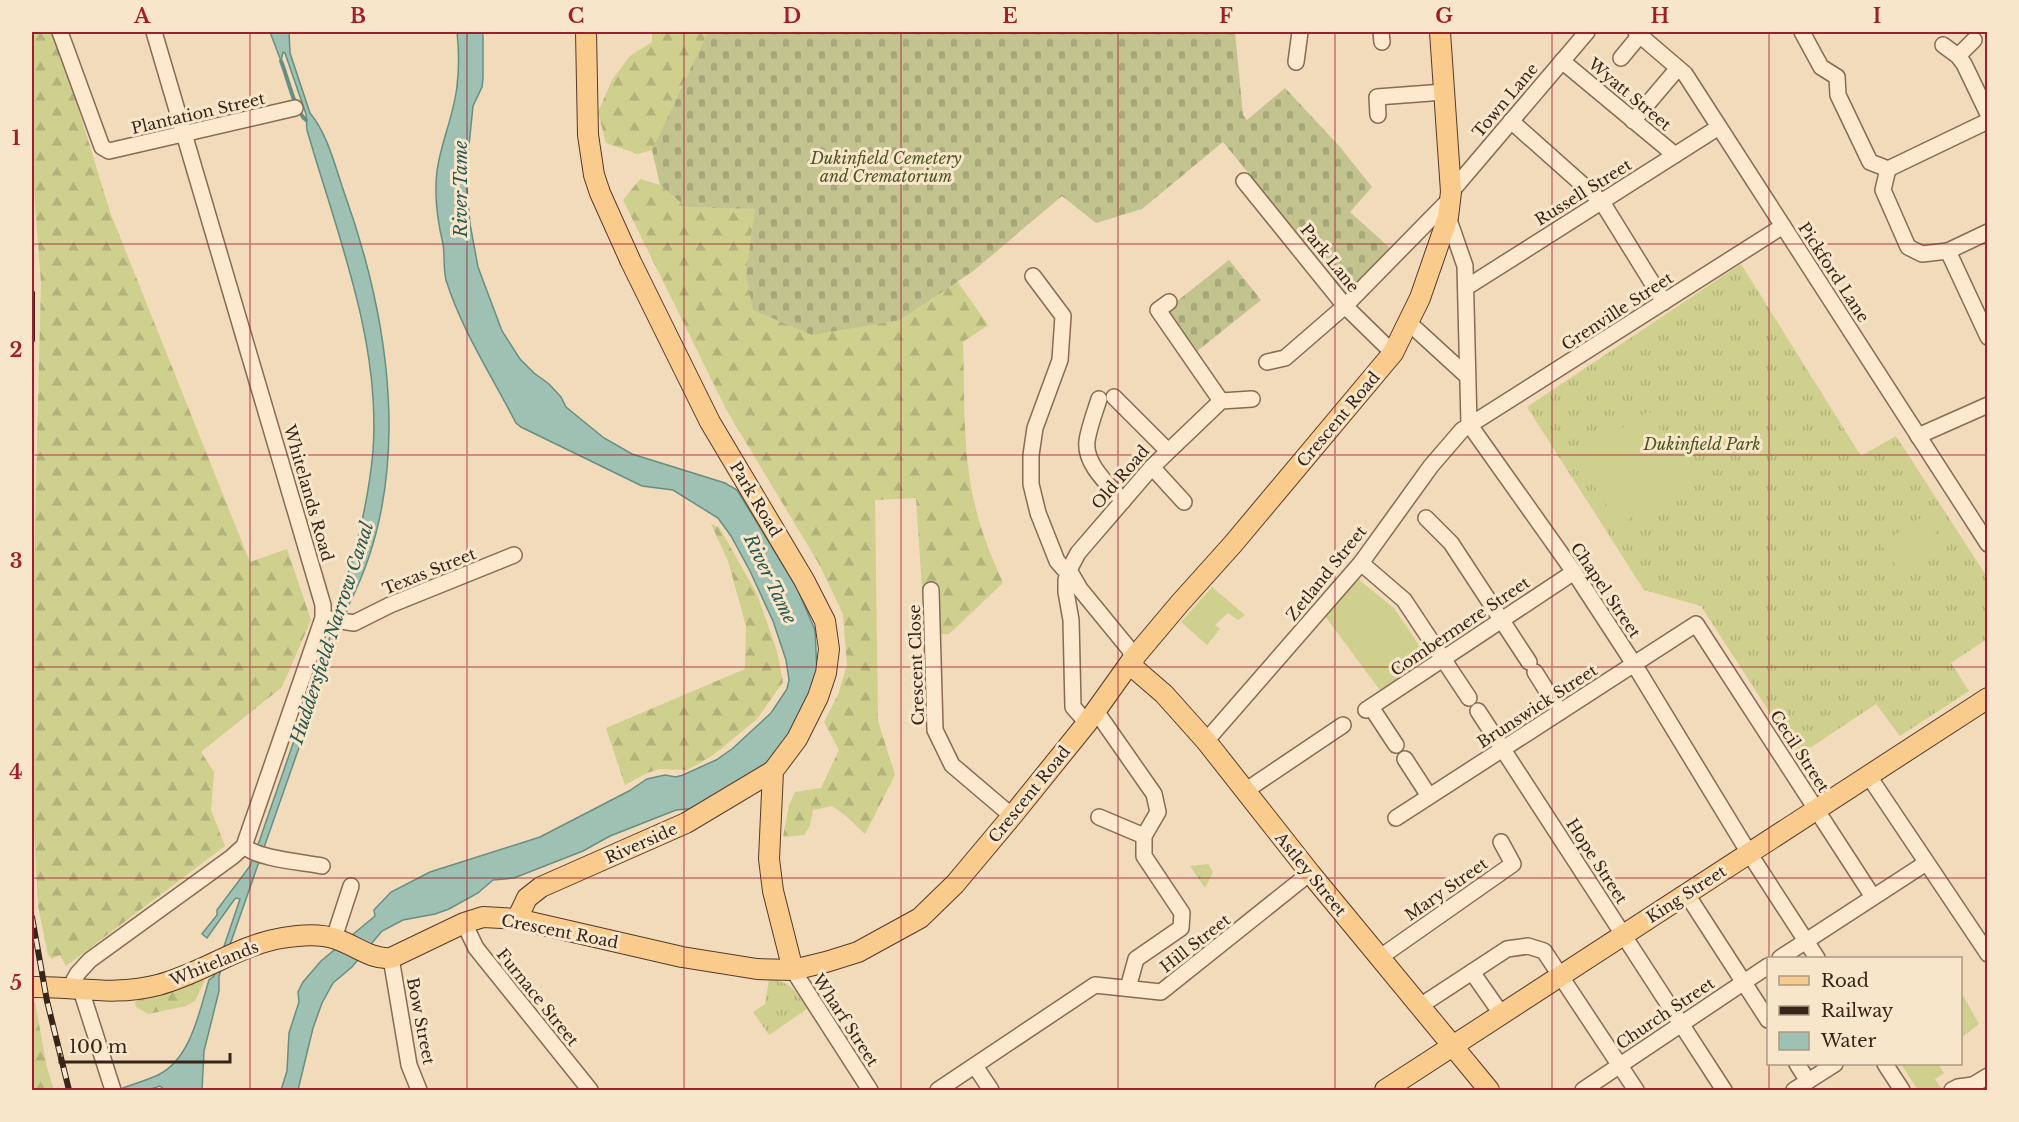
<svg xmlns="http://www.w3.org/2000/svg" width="2019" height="1122" font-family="'Libre Baskerville',serif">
	<defs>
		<pattern id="grass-tufts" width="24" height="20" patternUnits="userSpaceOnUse" patternTransform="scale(1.5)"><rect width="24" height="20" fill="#cfcf8e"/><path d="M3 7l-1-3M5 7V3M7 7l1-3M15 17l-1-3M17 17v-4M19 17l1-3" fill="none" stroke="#b2b27a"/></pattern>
		<pattern id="forest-firs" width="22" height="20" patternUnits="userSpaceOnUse" patternTransform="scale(1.5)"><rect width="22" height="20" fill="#cfcf8e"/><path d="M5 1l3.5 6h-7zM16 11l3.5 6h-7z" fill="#b2b27a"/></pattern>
		<pattern id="cemetery-stones" width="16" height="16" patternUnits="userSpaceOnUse" patternTransform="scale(1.5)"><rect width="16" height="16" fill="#c2c38f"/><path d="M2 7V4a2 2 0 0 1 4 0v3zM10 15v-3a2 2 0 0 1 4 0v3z" fill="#a7a77b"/></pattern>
	</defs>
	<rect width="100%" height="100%" fill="#f1dbbb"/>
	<g fill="url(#grass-tufts)">
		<path d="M1741,264L1861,456L1896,436L1987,577V639L1951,663L1969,691L1900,736L1876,704L1798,756L1701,606L1644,590L1527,407Z"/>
		<path d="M1208,864L1213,872L1205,888L1190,866Z"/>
		<path d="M769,979C792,982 795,990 807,1009L769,1035L753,1012L765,1004Z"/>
	</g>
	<g fill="url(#forest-firs)">
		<path d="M32,32H55L110,212L250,562L287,549L311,620L282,687L201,752L214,772L211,810L225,846L66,966L60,955L52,959L48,955L38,906L34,830L32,725L34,565L41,283L32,164Z"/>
		<path d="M652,32H708L652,150L638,154L606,143L598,112L612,80L630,56L652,42Z"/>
		<path d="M640,179L660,185L686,207L755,209L746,273L900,320L957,281L988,325L963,342C965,396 962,452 975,505C981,532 992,558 1003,583L949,634H925L916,498L875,500L878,721L895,775L865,834L846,816L832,806L813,810L810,826L804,835L783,837L789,805L795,792L821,788L839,750L824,722L838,695L847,665L843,614L819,564L727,411L623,200Z"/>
		<path d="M711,524L719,527L757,594L777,651L783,682L757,719L712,756L687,770L660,769L647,773L625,785L606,728L745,669L746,626L728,561Z"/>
		<path d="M205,980L195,1001L186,1006L148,1014L136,1007L135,1002C155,990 181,982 205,980Z"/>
		<path d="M32,1002H35L47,1068L54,1090H32Z"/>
	</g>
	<g fill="url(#cemetery-stones)">
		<path d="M708,32H1235L1243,115L1247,120L1285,88L1340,147L1372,187L1350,212L1391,249L1344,299L1254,187L1255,181L1223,142L1142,209L1096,223L1062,196L972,272L900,320L812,335L753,310L746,273L755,209L686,207L660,185L652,150Z"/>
		<path d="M1229,260L1261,300L1196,352L1166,310Z"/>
	</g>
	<g fill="#cfcf8e">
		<path d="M1649,411L1692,479L1619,525L1576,457Z"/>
		<path d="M1924,516L1943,543L1899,571L1881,544Z"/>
		<path d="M1354,576L1394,608L1429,660L1382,693L1325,616Z"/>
		<path d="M1212,587L1245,615L1238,620L1228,613L1215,625L1220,629L1207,645L1181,622Z"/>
		<path d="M1961,992L1979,1024L1961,1038H1960Z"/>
		<path d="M1901,1064H1938L1944,1073L1935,1079L1941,1088L1937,1090H1918Z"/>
	</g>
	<g fill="#9fc1b4" stroke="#678f81" stroke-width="1.5">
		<path d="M270,32H289L290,53L310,113C328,135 335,166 344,192C390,320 414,476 350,602L219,976V991L204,1051L202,1090H165L160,1086L148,1090H124L123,1088C134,1084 147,1080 158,1075C191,1059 199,1012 209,980L214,976L240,899L236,898L234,900L207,938L202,934L217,915V910L250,866L260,839L342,602C341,586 349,573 353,558C362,524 370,486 373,451C381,341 337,234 307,130L306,114L285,53L283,52L281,61Z"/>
		<path d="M457,32H482L483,36V78L482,87L473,106L468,155L467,189L470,224L478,267L502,331L520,359L534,373L549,384L561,397L566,407L604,438L632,454L725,483L737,490L797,588L815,630L817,673L813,690L796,726L761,771L699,808L676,810L610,836L583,851L514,878L493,880L478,893L449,909L435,914L403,920L382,931L352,967L333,983L322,1003L313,1028L298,1090H281L287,1071L289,1033L299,1002L298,992L303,982L321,961L375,916L374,910L391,892L430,872L540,837L629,791L647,779L665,775L676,777L683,775L716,760L732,749L771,713L787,689L789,680L786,660L773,621L750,571L731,536L718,518L673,490L642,486L521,427L516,423C492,376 462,331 446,280C443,267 445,256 443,244C437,219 434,196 437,171C441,142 454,115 457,86C459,69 459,49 457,32Z"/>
	</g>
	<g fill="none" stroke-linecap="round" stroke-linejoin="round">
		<path stroke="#678f81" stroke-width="4" d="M281,61C287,75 295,112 306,120"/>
		<defs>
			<g id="minor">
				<path d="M60,32L102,147L109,151L295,108"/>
				<path d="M1381,32L1382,42"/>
				<path d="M1636,32L1685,74L1988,544"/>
				<path d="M1802,32L1821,67L1837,77L1838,95L1870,162L1888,169L1883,190L1908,247L1922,254L1948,251L1988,337"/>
				<path d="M1943,45L1958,56L1964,64L1988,114"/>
				<path d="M1958,56L1974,40"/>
				<path d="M1621,58L1640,35"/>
				<path d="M1562,61L1675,155"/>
				<path d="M1296,62L1300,32"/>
				<path d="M1378,115L1377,97L1444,92"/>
				<path d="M1511,121L1602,202L1664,302"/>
				<path d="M1633,121L1678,68"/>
				<path d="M1888,169L1988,121"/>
				<path d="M1244,181L1345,306L1393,353"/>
				<path d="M1451,192L1587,32"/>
				<path d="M1448,217L1465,266L1469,424L1574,572L1634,664L1749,853L1817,958"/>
				<path d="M1948,251L1988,232"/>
				<path d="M1033,276L1063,316L1060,360L1035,428L1031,455V484L1038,513L1057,561L1064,569L1069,570L1080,589L1130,650L1132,660"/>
				<path d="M1467,287L1719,127"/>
				<path d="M1169,302L1158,310L1221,401"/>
				<path d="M1408,322L1467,376"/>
				<path d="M1267,362L1285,358L1345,306L1450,199"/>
				<path d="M1114,397L1168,451"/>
				<path d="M1099,399C1095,412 1089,427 1087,441C1084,464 1109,485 1123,501"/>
				<path d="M1918,436L1988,405"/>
				<path d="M1152,467L1184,502"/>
				<path d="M1426,518L1451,543L1529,662"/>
				<path d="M1361,563L1404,600L1469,698"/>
				<path d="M931,590L935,730L952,765L1012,816"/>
				<path d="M323,618L354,623L390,605L514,555"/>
				<path d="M1535,672L1560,712"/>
				<path d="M1371,707L1396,745"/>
				<path d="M1366,710L1574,572"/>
				<path d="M1096,711L1154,794L1158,812L1144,836V856L1182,913L1181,928L1136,959L1128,988"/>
				<path d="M1478,711L1724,1090"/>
				<path d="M1087,723L1073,707L1071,620L1066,592V580L1069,570L1078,553L1152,467L1221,401L1252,399"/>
				<path d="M1206,741L1361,563L1431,466L1462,430L1783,226"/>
				<path d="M1405,759L1429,796"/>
				<path d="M1868,775L1988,954"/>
				<path d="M1245,791L1343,725"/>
				<path d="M1099,817L1144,836"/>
				<path d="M1396,818L1696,624L1873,897"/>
				<path d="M244,846C258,859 302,862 322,866"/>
				<path d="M1686,893L1768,1020"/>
				<path d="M464,923L476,948L590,1090"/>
				<path d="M334,938L351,886"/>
				<path d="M391,958L409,1065L419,1090"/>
				<path d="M1379,958L1513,864L1501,842"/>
				<path d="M1780,958L1926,863"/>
				<path d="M793,970L870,1090"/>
				<path d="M1472,972L1502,1015"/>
				<path d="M69,989L78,973L90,960L232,857L244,846L323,618V605L154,32"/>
				<path d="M81,990L113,1090"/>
				<path d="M1420,1006L1507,949L1528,946L1544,951L1636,1090"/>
				<path d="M1797,1064L1808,1081"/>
				<path d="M1885,1064L1902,1090"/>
				<path d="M975,1066L991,1090"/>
				<path d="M938,1090L1095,985L1161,992L1310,873"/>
				<path d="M1583,1090L1768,966"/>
				<path d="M1794,1090L1835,1064"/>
				<path d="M1952,1090L1958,1087L1973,1085L1988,1076"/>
			</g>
			<g id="major">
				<path d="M586,32L588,135L594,175L600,193L631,262L710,422L804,580L825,621L829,649L826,673L818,697L797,739L773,771L769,859L773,891L793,970"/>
				<path d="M1132,660L1135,669L1164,694L1206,741L1310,873L1489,1090"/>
				<path d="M517,919L527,898L541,887L686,823L773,771"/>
				<path d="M32,987C78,986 111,997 158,985C201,974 239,945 282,938C299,935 320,933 336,939C355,945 371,960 391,958L464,923L483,917L517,919L682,957L757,969L793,970L826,962L858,952L920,918L955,884L1012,816L1087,723L1132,660L1180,603L1233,544L1393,353L1420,298L1448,217L1451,192L1440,32"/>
				<path d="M1385,1090L1988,698"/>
			</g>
		</defs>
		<use href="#minor" stroke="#896a54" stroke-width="18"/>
		<use href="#major" stroke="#563929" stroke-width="22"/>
		<use href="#minor" stroke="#fce9ce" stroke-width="15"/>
		<use href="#major" stroke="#f9cc8e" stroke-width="20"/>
		<defs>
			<g id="rail">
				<path d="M32,293V340"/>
				<path d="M32,917L47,1001L69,1090"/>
			</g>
		</defs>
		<use href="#rail" stroke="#37251a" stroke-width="6"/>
		<use href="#rail" stroke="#f8e6cb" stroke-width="4" stroke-dasharray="11" stroke-linecap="butt"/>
	</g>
	<path fill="none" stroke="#9d1f2d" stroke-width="1.5" stroke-opacity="0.55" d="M250,32V1090M467,32V1090M684,32V1090M901,32V1090M1118,32V1090M1335,32V1090M1552,32V1090M1769,32V958M32,244H1988M32,455H1988M32,667H1988M32,878H1988M1769,1064V1090"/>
	<g text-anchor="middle" stroke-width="6" stroke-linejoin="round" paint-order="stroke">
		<g font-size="16" fill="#37251a" stroke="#f8e6cb">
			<text transform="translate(1630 94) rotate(40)" y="6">Wyatt Street</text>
			<text transform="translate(1505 100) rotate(-50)" y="6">Town Lane</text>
			<text transform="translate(198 113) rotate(-13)" y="6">Plantation Street</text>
			<text transform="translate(1583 192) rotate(-32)" y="6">Russell Street</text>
			<text transform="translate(1330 258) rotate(51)" y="6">Park Lane</text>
			<text transform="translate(1834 272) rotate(57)" y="6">Pickford Lane</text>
			<text transform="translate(1617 311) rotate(-33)" y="6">Grenville Street</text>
			<text transform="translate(1338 419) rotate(-50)" y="6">Crescent Road</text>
			<text transform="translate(1120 477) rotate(-49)" y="6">Old Road</text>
			<text transform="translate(309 493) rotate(74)" y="6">Whitelands Road</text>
			<text transform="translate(756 499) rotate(59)" y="6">Park Road</text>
			<text transform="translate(429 571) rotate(-22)" y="6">Texas Street</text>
			<text transform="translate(1326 573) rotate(-51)" y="6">Zetland Street</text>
			<text transform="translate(1606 590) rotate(56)" y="6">Chapel Street</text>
			<text transform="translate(1460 626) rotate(-34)" y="6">Combermere Street</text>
			<text transform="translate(916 665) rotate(-92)" y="6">Crescent Close</text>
			<text transform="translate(1537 706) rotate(-33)" y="6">Brunswick Street</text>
			<text transform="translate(1800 751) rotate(57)" y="6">Cecil Street</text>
			<text transform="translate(1029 794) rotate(-51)" y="6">Crescent Road</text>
			<text transform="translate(641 843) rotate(-24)" y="6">Riverside</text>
			<text transform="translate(1597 861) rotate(57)" y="6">Hope Street</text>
			<text transform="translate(1311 874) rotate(51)" y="6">Astley Street</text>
			<text transform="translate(1446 889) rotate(-35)" y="6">Mary Street</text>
			<text transform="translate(1686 894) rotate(-33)" y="6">King Street</text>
			<text transform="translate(560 931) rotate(11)" y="6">Crescent Road</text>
			<text transform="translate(1195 943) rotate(-38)" y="6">Hill Street</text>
			<text transform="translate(214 963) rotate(-22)" y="6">Whitelands</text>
			<text transform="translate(538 997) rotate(51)" y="6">Furnace Street</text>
			<text transform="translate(1665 1013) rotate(-34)" y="6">Church Street</text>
			<text transform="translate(846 1020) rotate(57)" y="6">Wharf Street</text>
			<text transform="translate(421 1021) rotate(79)" y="6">Bow Street</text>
		</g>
		<g font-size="16" font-style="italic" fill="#4d551f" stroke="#f8e6cb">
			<text x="886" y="164">Dukinfield Cemetery<tspan x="886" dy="18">and Crematorium</tspan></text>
			<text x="1702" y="450">Dukinfield Park</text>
		</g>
		<g font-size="18" font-style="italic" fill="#285850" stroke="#f8e6cb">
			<text transform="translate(461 189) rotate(-90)" y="6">River Tame</text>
			<text transform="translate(770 579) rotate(64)" y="6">River Tame</text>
			<text transform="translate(332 633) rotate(-72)" y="6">Huddersfield Narrow Canal</text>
		</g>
	</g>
	<rect width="2019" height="1122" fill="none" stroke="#f8e6cb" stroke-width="66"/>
	<rect x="1767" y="957" width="195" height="108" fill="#f8e6cb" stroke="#ab9984" stroke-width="1.5"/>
	<rect x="1779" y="976" width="30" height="9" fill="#f9cc8e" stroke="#ab9984" stroke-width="1.5"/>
	<text x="1821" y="987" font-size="18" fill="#37251a">Road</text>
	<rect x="1779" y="1006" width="30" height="9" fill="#37251a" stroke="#ab9984" stroke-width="1.5"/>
	<text x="1821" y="1017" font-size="18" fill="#37251a">Railway</text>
	<rect x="1779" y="1032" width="30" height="18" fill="#9fc1b4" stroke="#ab9984" stroke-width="1.5"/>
	<text x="1821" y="1047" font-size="18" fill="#37251a">Water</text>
	<path d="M60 1053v9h170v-9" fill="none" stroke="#37251a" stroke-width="3"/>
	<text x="69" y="1053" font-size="18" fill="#37251a" stroke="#f8e6cb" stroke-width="4.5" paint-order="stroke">100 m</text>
	<rect x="33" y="33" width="1953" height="1056" fill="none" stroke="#9d1f2d" stroke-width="2"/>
	<g font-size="20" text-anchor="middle" font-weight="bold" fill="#9d1f2d">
		<text x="142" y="23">A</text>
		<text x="358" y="23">B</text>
		<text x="576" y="23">C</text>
		<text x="792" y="23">D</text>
		<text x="1010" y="23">E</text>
		<text x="1226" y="23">F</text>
		<text x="1444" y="23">G</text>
		<text x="1660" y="23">H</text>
		<text x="1877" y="23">I</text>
		<text x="16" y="145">1</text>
		<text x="16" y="357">2</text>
		<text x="16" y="568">3</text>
		<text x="16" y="779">4</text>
		<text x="16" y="990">5</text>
	</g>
</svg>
